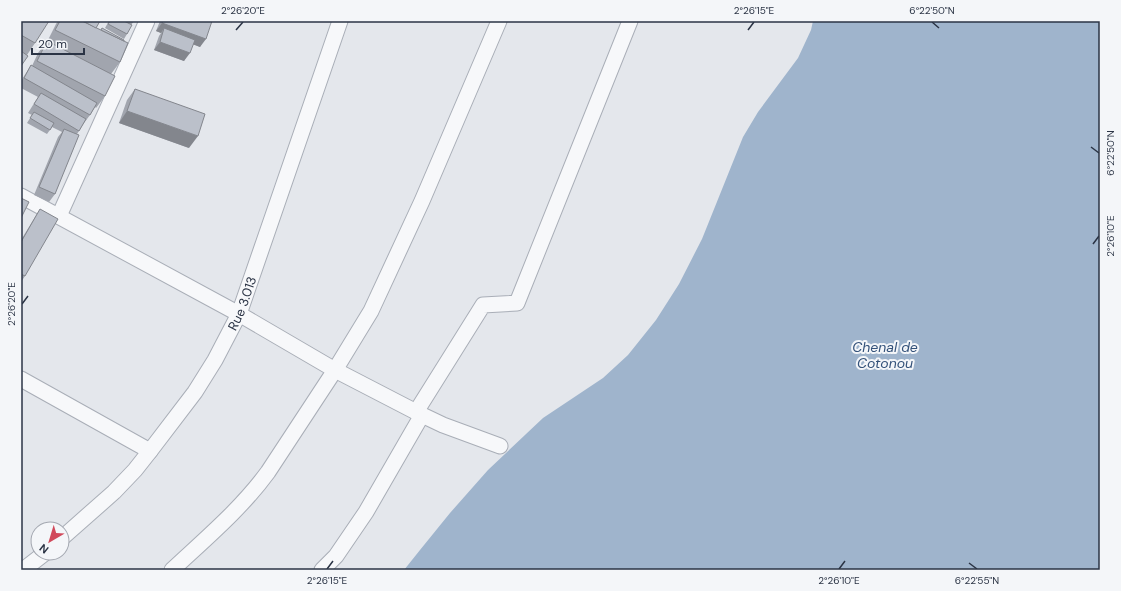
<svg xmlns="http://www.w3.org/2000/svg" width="1121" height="591" font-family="'DM Sans',sans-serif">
	<rect width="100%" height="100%" fill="#e4e7ec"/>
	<path fill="#9fb4cc" d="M813,21H1100V570H404L420,550L450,513L488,470L543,418L603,378L628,355L656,320L679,284L702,239L743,137L758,112L798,58L811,30Z"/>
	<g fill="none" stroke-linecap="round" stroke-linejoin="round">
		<defs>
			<g id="street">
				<path d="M21,196L239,314L335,370L422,415L443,425L500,446"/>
				<path d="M59,216L147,21"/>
				<path d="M21,379L150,451"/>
				<path d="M416,412L483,305L517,303L630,21"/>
				<path id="s1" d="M62,538L114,492L135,470L150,451L195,392L215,360L239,314L340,21"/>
				<path d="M23,570L45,553"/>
				<path d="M172,570C205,539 241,509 268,472L335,370L371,311L422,201L499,21"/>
				<path d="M322,570L336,556L366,512L422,415"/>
			</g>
		</defs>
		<use href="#street" stroke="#a9aeb7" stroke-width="17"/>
		<use href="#street" stroke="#f7f8fa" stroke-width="15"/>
	</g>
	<g fill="#a1a5ae">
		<path d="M21,21L35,43L27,55L21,66Z"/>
		<path d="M58,21H100L96,28L124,41L120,62L111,74L73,55L105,96L96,108L95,107L90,115L84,123L77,134L55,194L49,202L34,195L58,137L62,132L52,127L47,134L27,123L32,115L28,113L38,97L21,88V81L31,65L32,66L38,53L47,41V42L56,24Z"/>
		<path d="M109,21H134L131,25L127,34L124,39L105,28Z"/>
		<path d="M160,21H212L200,47L193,44L184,61L154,50L159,36L161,33L156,31Z"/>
		<path d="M135,89L189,148L119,123L127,100Z"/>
		<path d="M40,209L25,276L21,282V240L35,217Z"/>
	</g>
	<g fill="#83868d">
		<path d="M162,23L206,39L200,47L163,33L164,28L161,33L156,31Z"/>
		<path d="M160,42L190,53L184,61L154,50Z"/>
		<path d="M127,111L198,136L189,148L119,123Z"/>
	</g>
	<g fill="#bbc0ca" stroke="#83868d">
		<path d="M21,21H49L35,43L21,35Z"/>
		<path d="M60,21H82L128,43L120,62L55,30Z"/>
		<path d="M83,21H100L96,28Z"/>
		<path d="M110,21H124L132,25L127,34L108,24Z"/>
		<path d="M163,21H212L206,39L162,23Z"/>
		<path d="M102,28L124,40V41L101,30Z"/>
		<path d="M164,28L195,40L190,53L160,42Z"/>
		<path d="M47,41L115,76L105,96L37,61Z"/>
		<path d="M21,51L28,56L21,66Z"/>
		<path d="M31,65L97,103L90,115L24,78Z"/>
		<path d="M135,89L205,114L198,136L127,111Z"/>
		<path d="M41,93L86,119L79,131L34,104Z"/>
		<path d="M34,112L54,123L50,130L30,118Z"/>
		<path d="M64,129L79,135L55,194L39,187Z"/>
		<path d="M21,198L29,202L21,218Z"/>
		<path d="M40,209L58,219L25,276L21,274V242Z"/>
	</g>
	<path fill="none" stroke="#2b3445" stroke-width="1.5" d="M932,22L939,28M236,30L243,22M748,30L754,22M1091,147L1099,153M1093,244L1099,236M22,304L28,296M969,563L977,569M327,569L333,561M839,569L845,561"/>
	<g text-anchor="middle" stroke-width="4" stroke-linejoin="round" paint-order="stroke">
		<g font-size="13" fill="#2b3445" stroke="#f4f6f9">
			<text dy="5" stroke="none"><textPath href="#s1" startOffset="299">Rue 3.013</textPath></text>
		</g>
		<g font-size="14" font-style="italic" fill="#34527a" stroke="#f4f6f9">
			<text x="885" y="352">Chenal de<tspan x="885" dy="16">Cotonou</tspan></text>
		</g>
	</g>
	<rect width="1121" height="591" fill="none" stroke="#f4f6f9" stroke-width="44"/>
	<g transform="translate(50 541) rotate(218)"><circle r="19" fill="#f4f6f9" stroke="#a4a8b1"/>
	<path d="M0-3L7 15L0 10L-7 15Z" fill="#d1495b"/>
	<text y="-6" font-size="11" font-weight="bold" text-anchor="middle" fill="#2b3445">N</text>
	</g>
	<path d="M32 48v6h52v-6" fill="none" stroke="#2b3445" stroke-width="2"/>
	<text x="38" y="48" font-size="12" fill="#2b3445" stroke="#f4f6f9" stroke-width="3" paint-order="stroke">20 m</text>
	<rect x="22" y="22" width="1077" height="547" fill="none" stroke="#2b3445" stroke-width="1.5"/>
	<g font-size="10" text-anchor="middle" fill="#2b3445">
		<text x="243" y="14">2°26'20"E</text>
		<text x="754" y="14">2°26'15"E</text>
		<text x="932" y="14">6°22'50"N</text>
		<text transform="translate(1110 153) rotate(-90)" y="4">6°22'50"N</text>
		<text transform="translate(1110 236) rotate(-90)" y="4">2°26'10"E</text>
		<text transform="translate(11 304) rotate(-90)" y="4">2°26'20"E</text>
		<text x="327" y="584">2°26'15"E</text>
		<text x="839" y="584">2°26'10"E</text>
		<text x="977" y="584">6°22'55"N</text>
	</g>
</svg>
